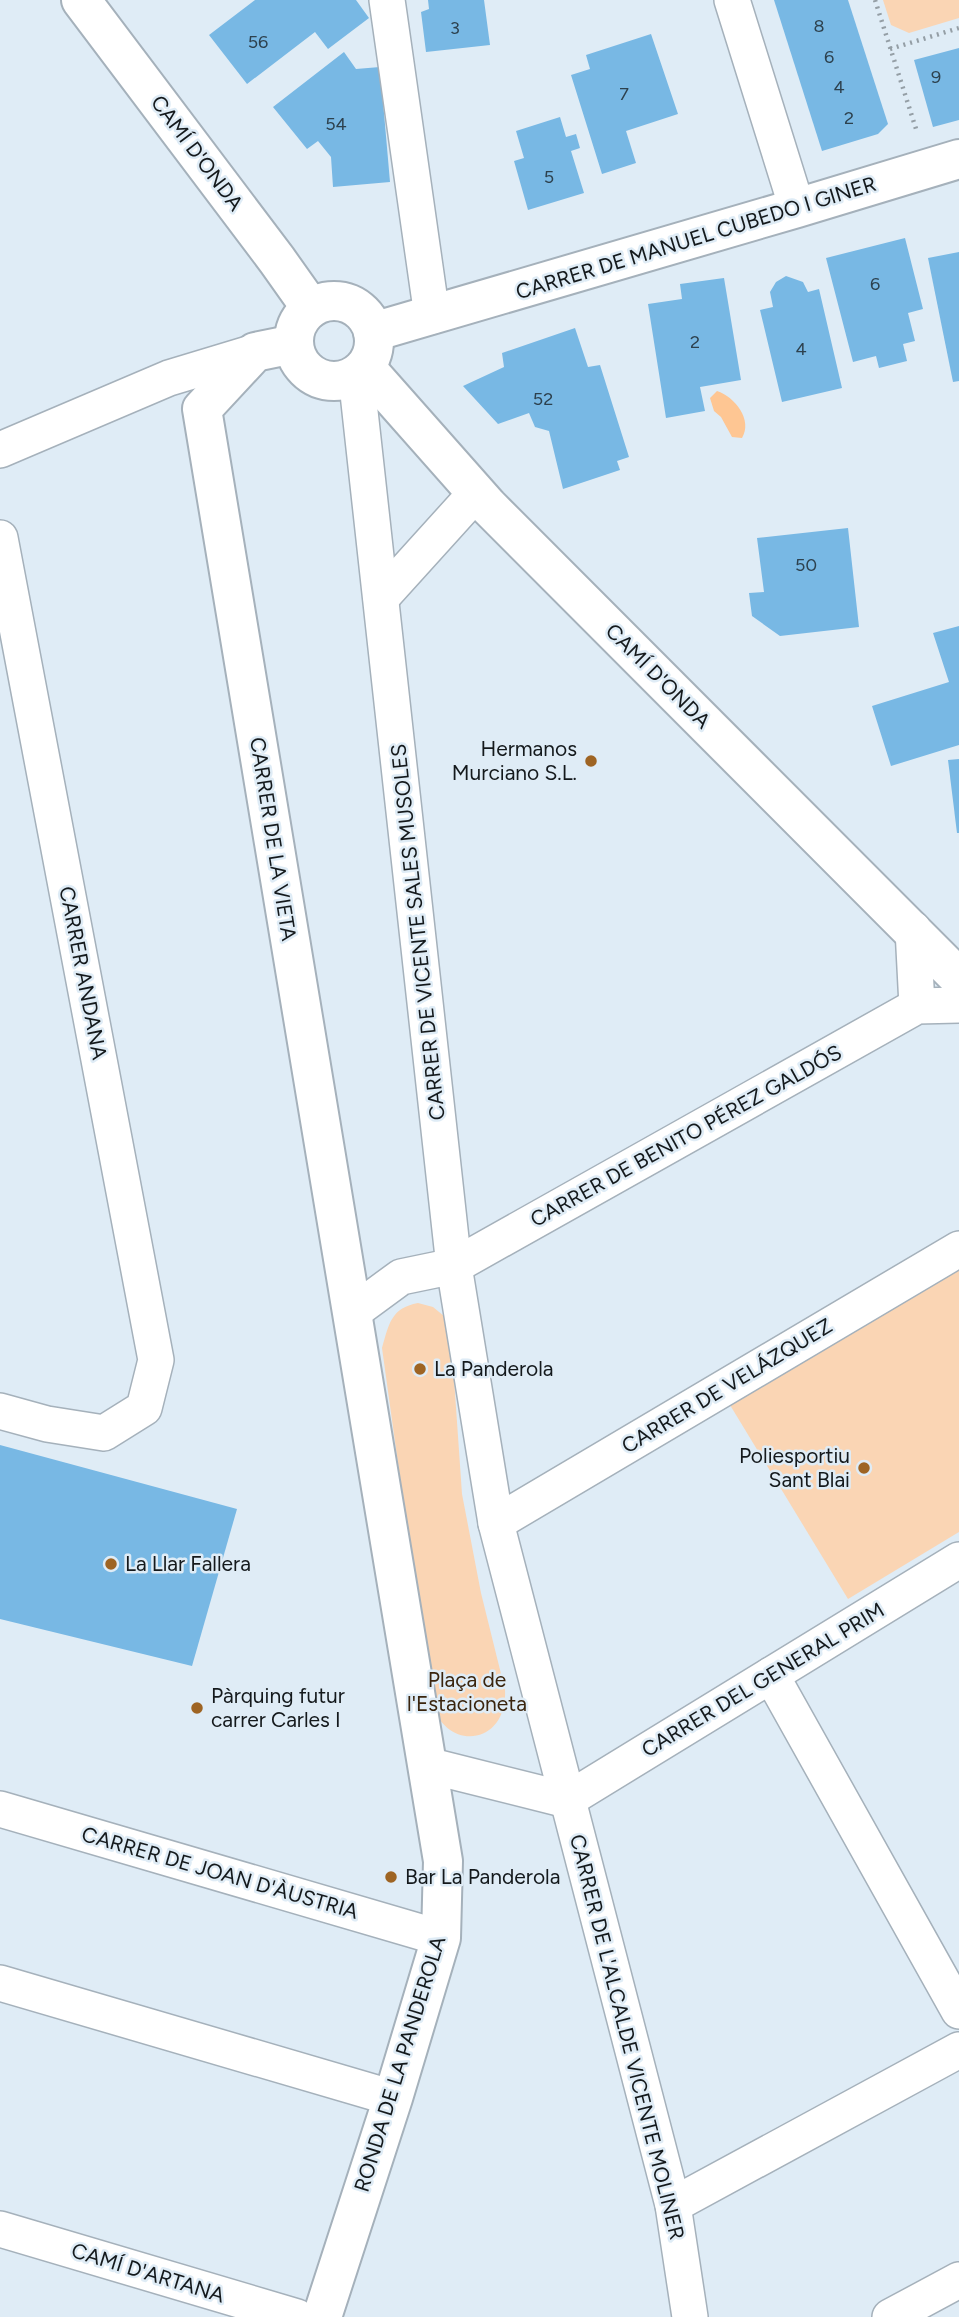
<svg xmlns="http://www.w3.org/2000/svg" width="959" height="2317" font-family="Figtree,sans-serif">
	<rect width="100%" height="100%" fill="#dfecf6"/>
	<g fill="#fad5b4">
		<path d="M883,0H959V18L909,33L891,25Z"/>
		<path d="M959,1267V1532L848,1599L730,1405Z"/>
		<path d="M418,1303L433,1307L450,1321L462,1494L481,1593L505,1690C508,1745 446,1754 431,1701L382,1348C389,1324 391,1308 418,1303Z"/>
	</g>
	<path fill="#fec693" d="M717,391C735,397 753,420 742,438L732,437L721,417L714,411L710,398Z"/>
	<g fill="#78b8e4">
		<path d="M255,0H356L369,18L328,49L315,32L247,84L209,35Z"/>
		<path d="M428,0H484L490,45L426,52L421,12L429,9Z"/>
		<path d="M774,0H848L888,124L878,134L822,151Z"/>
		<path d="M651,34L678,114L626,131L636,163L602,174L571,75L590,69L586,55Z"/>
		<path d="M959,48V120L933,127L914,60Z"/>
		<path d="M344,52L356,69L380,67L390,182L333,187L331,157L318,141L307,149L273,107Z"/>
		<path d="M560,117L566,137L576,134L580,148L571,151L584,193L528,210L514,161L524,158L516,131Z"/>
		<path d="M905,238L923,309L908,313L915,341L903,344L907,361L879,368L876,356L853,362L826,258Z"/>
		<path d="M959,252V381L953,382L928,258Z"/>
		<path d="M786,276L803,282L808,292L819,289L842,388L782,402L760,310L773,307L770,292L776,282Z"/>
		<path d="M724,278L741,380L700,387L705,411L666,418L648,304L682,299L680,284Z"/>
		<path d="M575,328L588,367L600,365L629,457L617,461L620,470L563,489L549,431L535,427L529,413L498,424L463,386L504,367L502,353Z"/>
		<path d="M848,528L859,627L780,636L752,616L749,593L764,592L757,538Z"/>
		<path d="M959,626V745L891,766L872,706L949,682L933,633Z"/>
		<path d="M959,759V833H957L948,760Z"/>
		<path d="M0,1445L237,1509L192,1666L0,1619Z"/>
	</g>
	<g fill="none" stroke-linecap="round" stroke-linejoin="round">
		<defs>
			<g id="street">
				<path d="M387,0L432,316"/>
				<path d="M732,0L797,208"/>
				<path d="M356,375L454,1266L496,1523L673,2205L690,2317"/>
				<path d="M0,450L169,378L255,352"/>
				<path d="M0,538L156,1360L144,1408L104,1433L47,1424L0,1411"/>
				<path d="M381,598L476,493"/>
				<path d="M913,929L917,1006"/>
				<path d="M352,1313L401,1277L454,1266L917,1006L959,1005"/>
				<path d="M496,1523L959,1249"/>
				<path d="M771,1675L959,2011"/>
				<path d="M427,1765L567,1800"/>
				<path d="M567,1800L959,1560"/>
				<path d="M0,1809L441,1938"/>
				<path d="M0,1983L393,2098"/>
				<path d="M673,2205L959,2050"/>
				<path d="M0,2229L297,2317"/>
				<path d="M890,2317L959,2280"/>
			</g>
			<g id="secondary">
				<path d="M81,0L277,260L311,308"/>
				<circle cx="334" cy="341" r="40"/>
				<path d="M373,332L797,208L959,159"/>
				<path d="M294,344L255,352L202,409L443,1861L441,1938L393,2098L322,2317"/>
				<path d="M365,367L488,506L959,978"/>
			</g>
		</defs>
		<use href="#street" stroke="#a5b1bb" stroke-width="38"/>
		<use href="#secondary" stroke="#a5b1bb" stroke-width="42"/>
		<g stroke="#949ea5" stroke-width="4.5" stroke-dasharray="2 5" stroke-linecap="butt">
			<path d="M875,0L917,132"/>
			<path d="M890,49L959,28"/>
		</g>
		<use href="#street" stroke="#fff" stroke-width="35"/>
		<use href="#secondary" stroke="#fff" stroke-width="38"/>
	</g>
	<g fill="#9e6423" stroke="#dfecf6" stroke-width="2.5">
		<circle cx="591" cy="761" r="7"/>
		<circle cx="420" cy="1369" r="7"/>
		<circle cx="864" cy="1468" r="7"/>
		<circle cx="111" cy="1564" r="7"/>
		<circle cx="197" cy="1708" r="7"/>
		<circle cx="391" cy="1877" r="7"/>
	</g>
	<g text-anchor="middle" stroke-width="5" stroke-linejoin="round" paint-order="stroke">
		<g font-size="18" fill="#2d414e">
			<text x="819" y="32">8</text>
			<text x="455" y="34">3</text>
			<text x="258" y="48">56</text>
			<text x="829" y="63">6</text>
			<text x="936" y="83">9</text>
			<text x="839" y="93">4</text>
			<text x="624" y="100">7</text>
			<text x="849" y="124">2</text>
			<text x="336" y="130">54</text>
			<text x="549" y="183">5</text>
			<text x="875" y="290">6</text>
			<text x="695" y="348">2</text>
			<text x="801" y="355">4</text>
			<text x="543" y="405">52</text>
			<text x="806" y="571">50</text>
		</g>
		<g font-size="21" fill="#14191c" stroke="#dfecf6">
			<text transform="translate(197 153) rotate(53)" y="7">CAMÍ D'ONDA</text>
			<text transform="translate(696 238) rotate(-17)" y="7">CARRER DE MANUEL CUBEDO I GINER</text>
			<text transform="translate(658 676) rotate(45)" y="7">CAMÍ D'ONDA</text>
			<text transform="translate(273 839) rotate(81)" y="7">CARRER DE LA VIETA</text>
			<text transform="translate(418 932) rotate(-96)" y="7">CARRER DE VICENTE SALES MUSOLES</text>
			<text transform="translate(83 973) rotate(79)" y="7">CARRER ANDANA</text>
			<text transform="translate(686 1136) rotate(-29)" y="7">CARRER DE BENITO PÉREZ GALDÓS</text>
			<text transform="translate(727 1386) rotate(-31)" y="7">CARRER DE VELÁZQUEZ</text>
			<text transform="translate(763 1680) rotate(-31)" y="7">CARRER DEL GENERAL PRIM</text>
			<text transform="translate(220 1873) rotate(16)" y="7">CARRER DE JOAN D'ÀUSTRIA</text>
			<text transform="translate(627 2037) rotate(76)" y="7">CARRER DE L'ALCALDE VICENTE MOLINER</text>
			<text transform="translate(400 2064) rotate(-73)" y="7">RONDA DE LA PANDEROLA</text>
			<text transform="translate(148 2273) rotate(17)" y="7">CAMÍ D'ARTANA</text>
		</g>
		<g font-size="21" fill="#14191c" stroke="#dfecf6" text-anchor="start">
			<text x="577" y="756" text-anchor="end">Hermanos<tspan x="577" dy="24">Murciano S.L.</tspan></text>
			<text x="434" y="1376">La Panderola</text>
			<text x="850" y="1463" text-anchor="end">Poliesportiu<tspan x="850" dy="24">Sant Blai</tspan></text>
			<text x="125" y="1571">La Llar Fallera</text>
			<text x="211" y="1703">Pàrquing futur<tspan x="211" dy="24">carrer Carles I</tspan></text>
			<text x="405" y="1884">Bar La Panderola</text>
		</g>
		<g font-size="21" fill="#3a240d" stroke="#dfecf6">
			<text x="467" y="1687">Plaça de<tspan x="467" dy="24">l'Estacioneta</tspan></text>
		</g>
	</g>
</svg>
